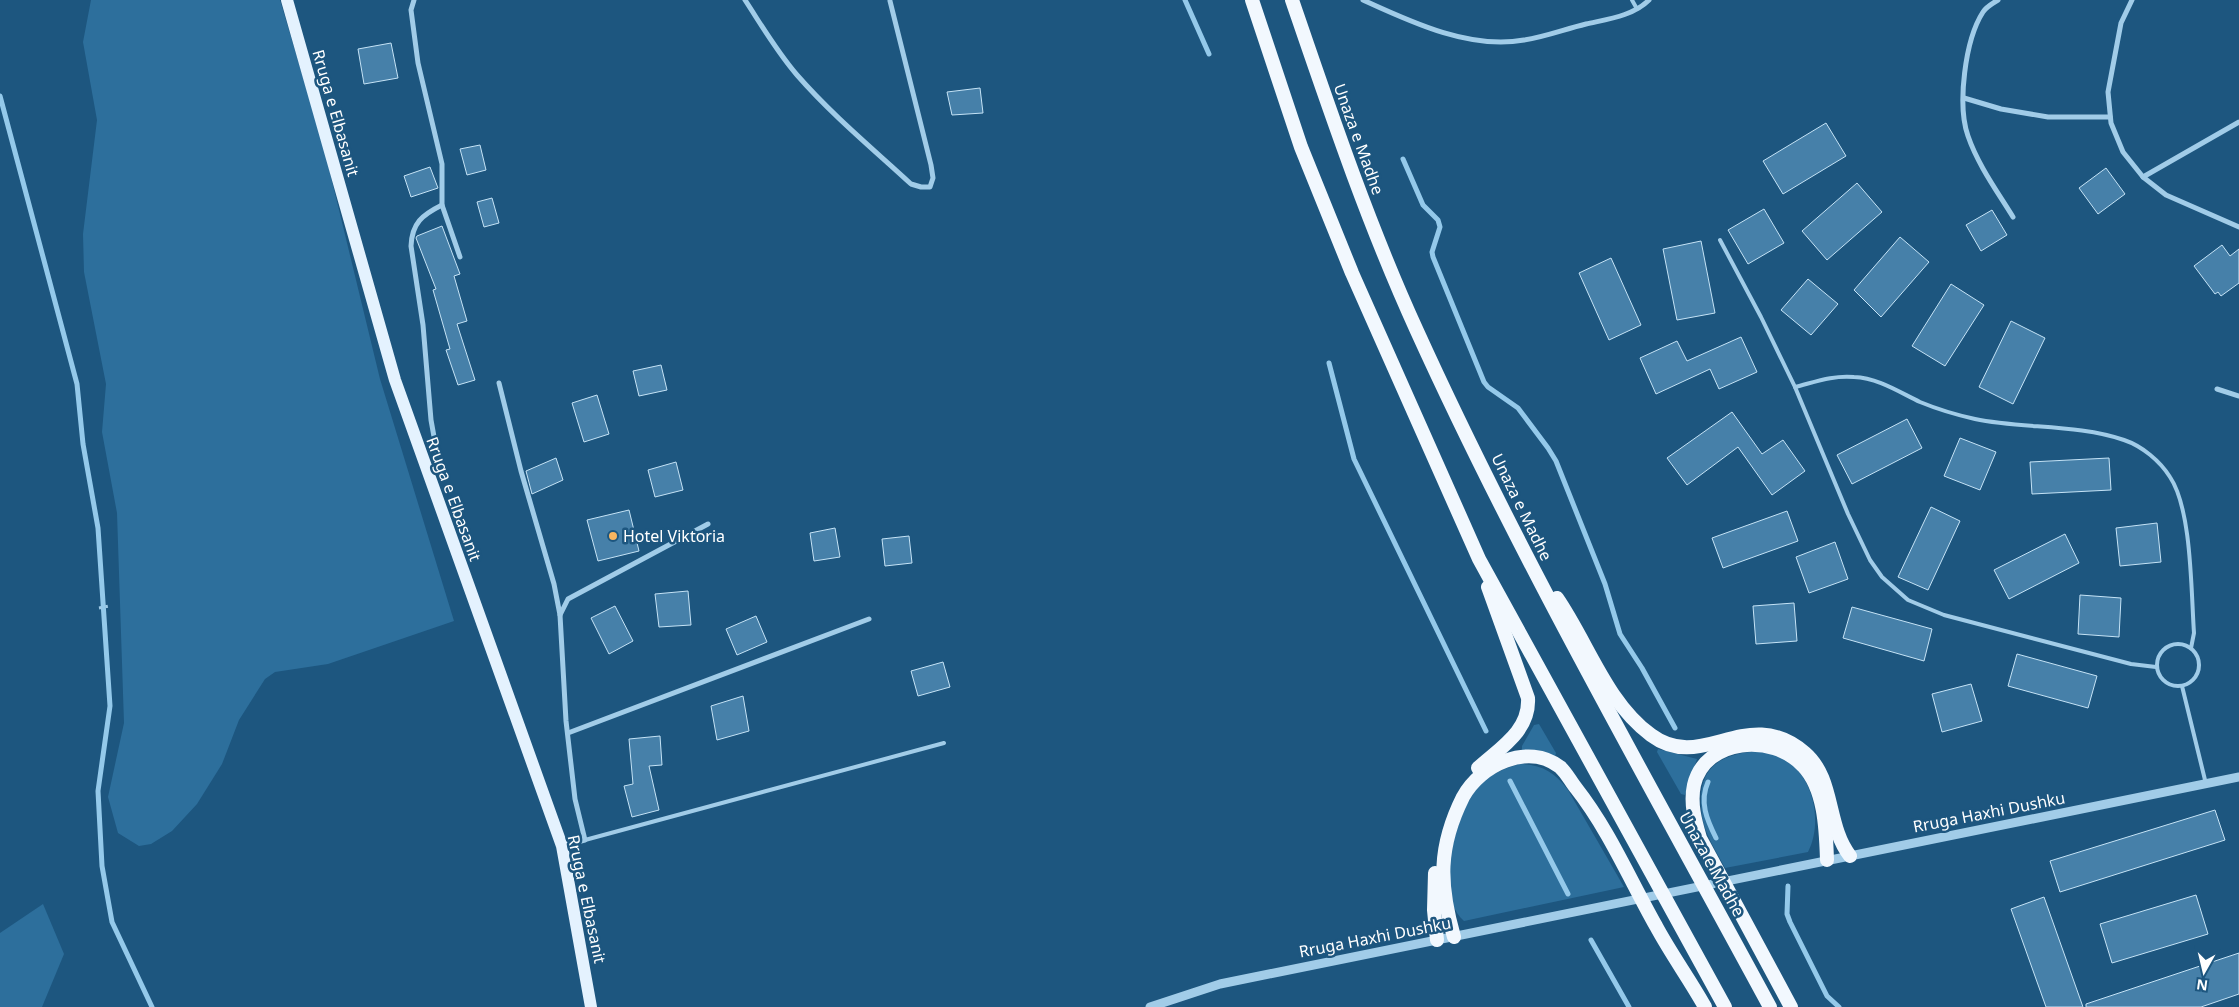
<svg xmlns="http://www.w3.org/2000/svg" width="2239" height="1007" font-family="'Noto Sans',sans-serif">
	<rect width="100%" height="100%" fill="#1d567f"/>
	<g fill="#2d6f9c">
		<path d="M91,0H280L324,148L380,379L454,621L328,664L275,672L265,679L239,720L222,764L197,804L172,831L151,844L139,846L118,833L108,797L124,723L117,513L102,432L106,384L84,272L83,234L97,120L83,42Z"/>
		<path d="M1539,724L1556,753L1555,757L1522,750V746L1534,725Z"/>
		<path d="M1658,749L1697,759L1685,795L1681,794L1657,752Z"/>
		<path d="M1760,751C1769,753 1778,754 1786,760C1814,778 1823,823 1808,852L1725,868C1719,856 1711,844 1706,831C1702,821 1701,811 1701,801C1700,763 1727,753 1760,751Z"/>
		<path d="M1519,764C1541,764 1555,772 1568,790L1624,887L1464,921C1433,895 1456,812 1479,786C1489,774 1504,769 1519,764Z"/>
		<path d="M43,904L64,954L42,1007H0V933Z"/>
	</g>
	<g fill="none" stroke-linecap="round" stroke-linejoin="round">
		<g stroke="#94c9ea" stroke-width="5">
			<path d="M1185,0L1209,54"/>
			<path d="M0,96L77,384L83,444L98,528L110,706L98,791L102,866L112,922L152,1007"/>
			<path d="M1403,159L1423,205L1438,220L1440,227L1432,252L1433,257L1484,382L1488,387L1518,408L1548,448L1556,461L1605,584L1620,634L1642,668L1675,728"/>
			<path d="M1329,363L1354,459L1486,731"/>
			<path d="M1510,781L1568,894"/>
			<path d="M1708,782C1699,802 1707,820 1716,838"/>
			<path d="M1788,886L1787,914L1790,922L1827,996L1839,1007"/>
			<path d="M1591,940L1629,1007"/>
		</g>
	</g>
	<g fill="#4680a9" stroke="#c5e3f6">
		<path d="M391,43L398,78L364,84L358,49Z"/>
		<path d="M980,88L983,113L952,115L947,92Z"/>
		<path d="M1826,123L1846,156L1783,194L1763,161Z"/>
		<path d="M480,145L486,170L467,175L460,149Z"/>
		<path d="M430,167L438,188L411,197L404,176Z"/>
		<path d="M2106,168L2125,194L2098,214L2079,188Z"/>
		<path d="M1857,183L1882,212L1827,260L1802,231Z"/>
		<path d="M492,198L499,223L484,227L477,202Z"/>
		<path d="M1764,209L1784,243L1748,264L1728,230Z"/>
		<path d="M1992,210L2007,235L1981,251L1966,225Z"/>
		<path d="M442,226L460,274L454,276L467,321L457,324L475,380L458,385L446,350L450,349L433,290L436,289L416,238L417,236Z"/>
		<path d="M1900,237L1929,262L1881,317L1854,290Z"/>
		<path d="M1701,241L1715,313L1677,320L1663,249Z"/>
		<path d="M2222,245L2230,256L2239,249V283L2221,296L2218,292L2215,294L2194,266Z"/>
		<path d="M1611,258L1641,325L1609,340L1579,273Z"/>
		<path d="M1808,279L1838,304L1811,335L1781,310Z"/>
		<path d="M1951,284L1984,305L1945,366L1912,346Z"/>
		<path d="M2011,321L2045,338L2013,404L1979,387Z"/>
		<path d="M1741,337L1757,372L1719,389L1710,369L1656,394L1640,358L1677,341L1687,361Z"/>
		<path d="M661,365L667,390L639,396L633,371Z"/>
		<path d="M597,395L609,434L584,442L572,403Z"/>
		<path d="M1732,412L1762,454L1783,440L1805,471L1772,495L1738,447L1687,485L1667,458Z"/>
		<path d="M1907,419L1922,448L1852,484L1837,455Z"/>
		<path d="M1960,438L1996,452L1980,490L1944,476Z"/>
		<path d="M556,458L563,480L532,494L526,471Z"/>
		<path d="M2109,458L2111,490L2032,494L2030,462Z"/>
		<path d="M676,462L683,490L655,497L648,470Z"/>
		<path d="M1931,507L1960,521L1928,590L1898,577Z"/>
		<path d="M629,510L639,551L598,561L587,520Z"/>
		<path d="M1787,511L1798,541L1723,568L1712,538Z"/>
		<path d="M2157,523L2161,562L2120,566L2116,528Z"/>
		<path d="M835,528L840,557L814,561L810,533Z"/>
		<path d="M2065,534L2079,563L2009,599L1994,570Z"/>
		<path d="M909,536L912,563L885,566L882,539Z"/>
		<path d="M1835,542L1848,579L1809,593L1796,557Z"/>
		<path d="M688,591L691,625L659,627L655,594Z"/>
		<path d="M2080,595L2121,598L2119,637L2078,634Z"/>
		<path d="M1794,603L1797,641L1756,644L1753,606Z"/>
		<path d="M615,606L633,641L609,654L591,618Z"/>
		<path d="M1852,607L1932,629L1924,661L1843,638Z"/>
		<path d="M756,616L767,642L737,655L726,629Z"/>
		<path d="M2017,654L2097,676L2088,708L2008,686Z"/>
		<path d="M943,662L950,687L918,696L911,671Z"/>
		<path d="M1971,684L1982,721L1942,732L1932,694Z"/>
		<path d="M743,696L749,731L717,740L711,706Z"/>
		<path d="M660,736L662,765L649,766L659,810L632,817L624,786L633,784L629,739Z"/>
		<path d="M2215,810L2225,840L2060,892L2050,861Z"/>
		<path d="M2196,895L2208,934L2112,963L2100,924Z"/>
		<path d="M2044,897L2083,1007H2046L2011,909Z"/>
		<path d="M2239,953V994L2201,1007H2086V1004Z"/>
	</g>
	<g fill="none" stroke-linecap="round" stroke-linejoin="round">
		<path stroke="#a1cce8" stroke-width="3" stroke-dasharray="2.5 4" stroke-linecap="butt" d="M99,608L109,606"/>
		<g stroke="#a1cce8" stroke-width="4">
			<path d="M1632,0L1637,9"/>
			<path d="M1720,240L1761,317L1795,387L1848,514L1870,560L1882,577L1908,600L1944,615L2131,664L2156,667"/>
			<path d="M1795,387C1815,382 1833,375 1854,377C1878,378 1899,392 1920,402C1937,409 1957,415 1975,419C2022,429 2078,424 2124,440C2142,446 2160,461 2170,477C2192,510 2191,592 2194,633L2191,648"/>
			<circle cx="2178" cy="665" r="21"/>
			<path d="M2182,686L2206,784"/>
			<path d="M585,840L944,743"/>
		</g>
		<g stroke="#a1cce8" stroke-width="5">
			<path d="M414,0L411,10L418,63L442,164V205L460,257"/>
			<path d="M745,0C762,26 777,52 797,75C832,115 873,149 911,184L921,187H930L933,178L931,165L890,1"/>
			<path d="M1363,0C1411,22 1470,50 1524,40C1545,37 1565,29 1586,24C1608,19 1633,16 1649,0"/>
			<path d="M1998,0C1993,3 1986,7 1983,12C1965,40 1957,105 1968,136C1978,165 1997,191 2013,217"/>
			<path d="M2132,0L2121,23L2108,92L2111,123L2123,152L2143,177L2166,195L2239,227"/>
			<path d="M1964,98L2001,109L2048,117H2110"/>
			<path d="M2143,177L2239,122"/>
			<path d="M499,383L521,471L554,584L560,615"/>
			<path d="M2217,389L2239,396"/>
			<path d="M432,476L438,459L431,420L423,325L411,246C412,223 422,215 442,205"/>
			<path d="M568,733L869,619"/>
			<path d="M562,846L585,840L575,799L566,721L560,615L568,599L708,524"/>
		</g>
		<path stroke="#a1cce8" stroke-width="9" d="M1150,1007L1220,984L2239,777"/>
		<path stroke="#e4f2fe" stroke-width="12" d="M287,0L395,380L562,846L591,1007"/>
		<g stroke="#f2f8fe" stroke-width="14">
			<path d="M1252,0L1301,147L1352,273L1479,559L1725,1007"/>
			<path d="M1292,0C1330,111 1368,224 1417,331C1522,562 1649,783 1770,1007"/>
			<path d="M1557,598C1588,643 1606,702 1651,735C1703,774 1747,703 1805,753C1835,779 1826,825 1850,856"/>
			<path d="M1478,768C1500,748 1530,731 1528,698L1488,587"/>
			<path d="M1435,873L1434,910L1437,940"/>
			<path d="M1454,937C1439,884 1438,847 1463,797C1480,765 1528,742 1560,767C1566,772 1571,782 1576,788C1609,830 1630,880 1656,926C1671,954 1690,980 1705,1007"/>
			<path d="M1791,1007L1700,838C1695,821 1690,803 1694,785C1705,738 1773,733 1803,766C1825,789 1826,830 1827,860"/>
		</g>
	</g>
	<circle fill="#f8b560" stroke="#1d567f" stroke-width="2" cx="613" cy="536" r="5"/>
	<g text-anchor="middle" stroke-width="5" stroke-linejoin="round" paint-order="stroke">
		<g font-size="16" fill="#fff" stroke="#1d567f">
			<text transform="translate(336 113) rotate(74)" y="6">Rruga e Elbasanit</text>
			<text transform="translate(1359 139) rotate(70)" y="6">Unaza e Madhe</text>
			<text transform="translate(454 499) rotate(70)" y="6">Rruga e Elbasanit</text>
			<text transform="translate(1522 507) rotate(64)" y="6">Unaza e Madhe</text>
			<text transform="translate(1989 812) rotate(-11)" y="6">Rruga Haxhi Dushku</text>
			<text transform="translate(1712 864) rotate(61)" y="6">Unaza e Madhe</text>
			<text transform="translate(587 899) rotate(78)" y="6">Rruga e Elbasanit</text>
			<text transform="translate(1375 937) rotate(-11)" y="6">Rruga Haxhi Dushku</text>
		</g>
		<g font-size="16" fill="#fff" stroke="#1d567f" text-anchor="start">
			<text x="623" y="542">Hotel Viktoria</text>
		</g>
	</g>
	<g transform="translate(2204 972) rotate(188)" stroke="#1d567f" stroke-width="4" paint-order="stroke">
	<path d="M0-4L9 19L0 12L-9 19Z" fill="#ffffff"/>
	<text y="-8" font-size="14" font-weight="bold" text-anchor="middle" fill="#ffffff">N</text>
	</g>
</svg>
